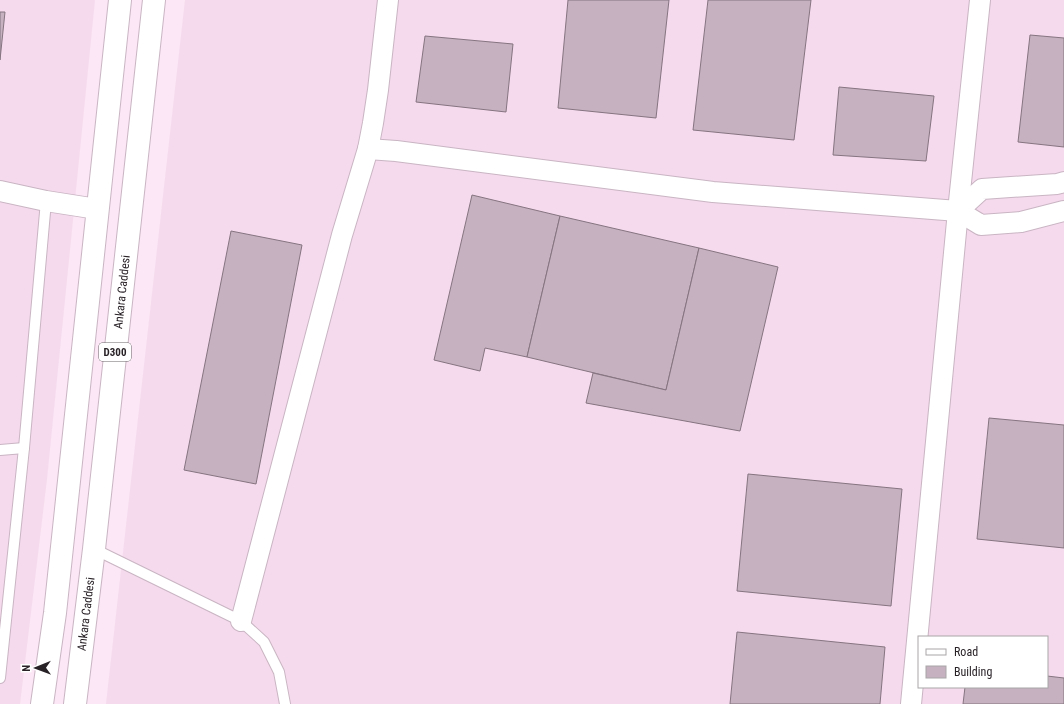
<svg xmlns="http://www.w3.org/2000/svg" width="1064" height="704" font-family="'Roboto Condensed',sans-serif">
	<rect width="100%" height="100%" fill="#fbe7f5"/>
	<g fill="#f5daed" fill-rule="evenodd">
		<path d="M0,0H95L47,479L20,704H0Z"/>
		<path d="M185,0H1064V704H106ZM919,637H1047V687H919Z"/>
	</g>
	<g fill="#c5b1bf" stroke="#867481">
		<path d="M568,0H669L656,118L558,108Z"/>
		<path d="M708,0H811L794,140L693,130Z"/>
		<path d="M0,12H5L0,60Z"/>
		<path d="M1030,35L1064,38V147L1018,142Z"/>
		<path d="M425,36L513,44L506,112L416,102Z"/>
		<path d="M839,87L934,96L926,161L833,155Z"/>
		<path d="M472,195L560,216L527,357L485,348L480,371L434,360Z"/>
		<path d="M560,216L699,248L666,390L527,357Z"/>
		<path d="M231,231L302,245L256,484L184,470Z"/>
		<path d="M699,248L778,267L740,431L586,403L593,373L666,390Z"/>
		<path d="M989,418L1064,425V548L977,539Z"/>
		<path d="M748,474L902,489L891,606L737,591Z"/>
		<path d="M737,632L885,647L880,704H730Z"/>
		<path d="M1047,676L1064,678V704H963L965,687H1047Z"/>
	</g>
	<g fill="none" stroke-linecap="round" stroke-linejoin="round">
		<defs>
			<g id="lane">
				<path d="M0,450L24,448"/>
				<path d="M94,549L241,621L264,642L279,672L285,704"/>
				<path d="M0,678L24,448L46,201"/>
			</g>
			<g id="street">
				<path d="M368,149L396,151L713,192L958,211L981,225L1021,222L1064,211"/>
				<path d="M0,191L46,201L97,209"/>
				<path d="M958,211L982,189L1057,184L1064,182"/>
				<path d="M241,621L342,235L368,149L373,123L378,90L388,0"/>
				<path d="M911,704L958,211L980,0"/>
			</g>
			<g id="highway">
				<path d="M42,704L55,613L120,0"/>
				<path d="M75,704L94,549L154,0"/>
			</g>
		</defs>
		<use href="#lane" stroke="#c9b5c3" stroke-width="12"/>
		<use href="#street" stroke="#c9b5c3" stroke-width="22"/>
		<use href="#highway" stroke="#c9b5c3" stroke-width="24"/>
		<use href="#lane" stroke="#fff" stroke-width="10"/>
		<use href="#street" stroke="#fff" stroke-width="20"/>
		<use href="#highway" stroke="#fff" stroke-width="22"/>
	</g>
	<g text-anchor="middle" stroke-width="4" stroke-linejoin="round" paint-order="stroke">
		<rect fill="#fff" stroke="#686467" stroke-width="1" x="99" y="343" width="32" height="18" rx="3"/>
		<g font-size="11" font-weight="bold" fill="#282126">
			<text x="115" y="356">D300</text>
		</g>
		<g font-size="12" fill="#282126" stroke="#fff">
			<text transform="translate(122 292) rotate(-84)" y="4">Ankara Caddesi</text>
			<text transform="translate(86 614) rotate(-83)" y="4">Ankara Caddesi</text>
		</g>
	</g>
	<rect x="918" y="636" width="130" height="52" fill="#ffffff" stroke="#a9a6a8"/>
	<rect x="926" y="649" width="20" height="6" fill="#ffffff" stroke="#a9a6a8"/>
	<text x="954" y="656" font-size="12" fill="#282126">Road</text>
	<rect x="926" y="666" width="20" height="12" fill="#c5b1bf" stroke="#a9a6a8"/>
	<text x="954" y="676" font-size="12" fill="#282126">Building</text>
	<g transform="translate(36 668) rotate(269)" stroke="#ffffff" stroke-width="3" paint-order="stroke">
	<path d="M0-3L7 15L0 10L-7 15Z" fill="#282126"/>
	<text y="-6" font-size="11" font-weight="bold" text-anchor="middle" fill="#282126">N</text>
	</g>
</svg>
